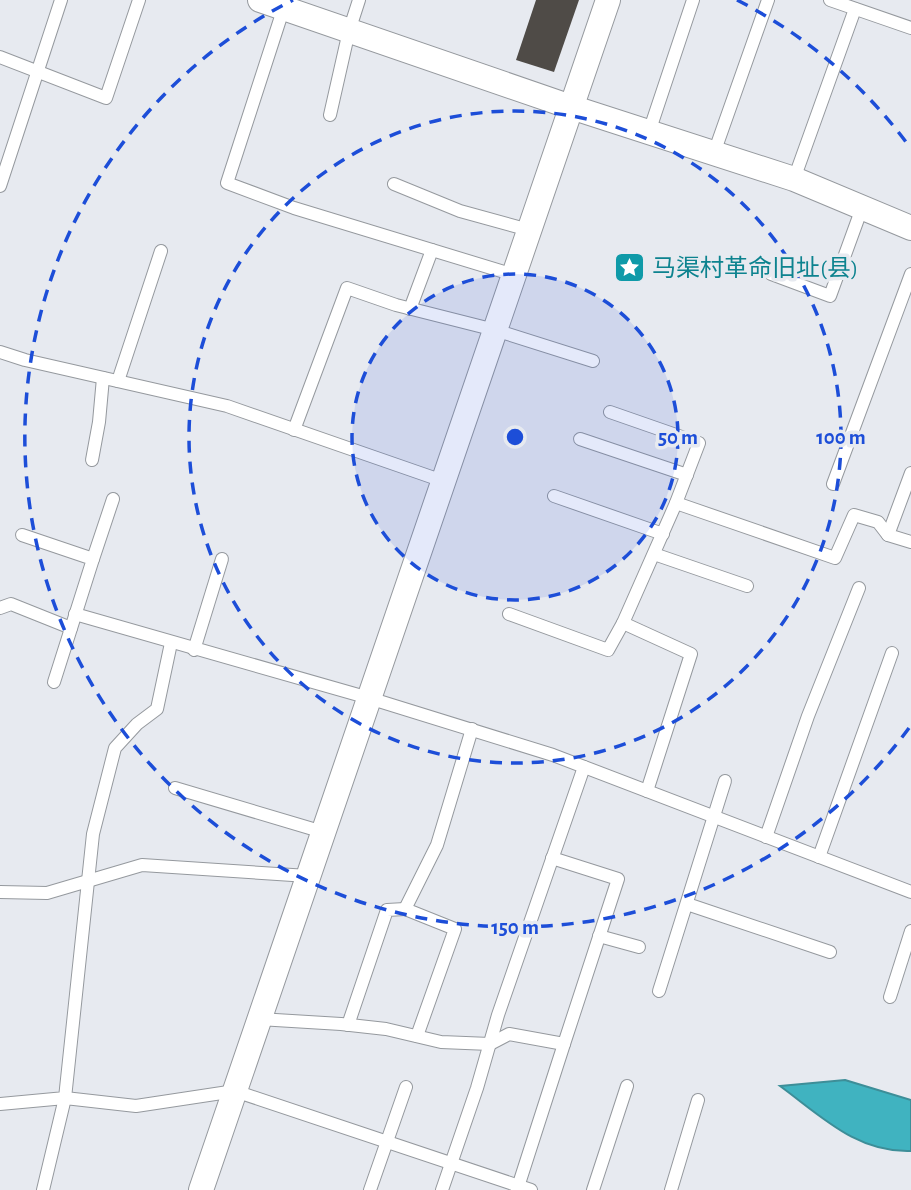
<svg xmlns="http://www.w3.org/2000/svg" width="911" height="1190" font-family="'Alegreya Sans','Noto Sans SC',sans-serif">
	<rect width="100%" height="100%" fill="#e7eaf0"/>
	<path fill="#40b3c0" stroke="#3d8e98" stroke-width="2" d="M845,1080L911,1100V1151C857,1153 821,1116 780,1086Z"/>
	<path fill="#4f4b47" d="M536,0H579L554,72L516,60Z"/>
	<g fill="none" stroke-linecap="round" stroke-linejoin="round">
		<defs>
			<g id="lane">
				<path d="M830,0L911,28"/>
				<path d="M285,4L227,183L294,208L514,275"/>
				<path d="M0,57L106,98L139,0"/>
				<path d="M330,115L349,31L359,0"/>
				<path d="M649,132L693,0"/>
				<path d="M714,153L768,0"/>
				<path d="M794,179L855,9"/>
				<path d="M394,184L460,211L529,230"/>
				<path d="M0,186L61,0"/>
				<path d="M771,274L830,296L862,208"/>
				<path d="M410,309L432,250"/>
				<path d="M0,352L25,360L227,406L443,481"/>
				<path d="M118,381L161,251"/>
				<path d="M610,412L699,443L676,503L623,623L691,654L647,791"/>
				<path d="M294,430L347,288L396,305L495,330L593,361"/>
				<path d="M580,439L687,475"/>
				<path d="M92,460L99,422L103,378"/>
				<path d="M911,473L888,535L911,542"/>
				<path d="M833,484L911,274"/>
				<path d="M554,496L663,534"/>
				<path d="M676,503L835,558L854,515L878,522L888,535"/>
				<path d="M22,535L93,559L54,682"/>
				<path d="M654,554L747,586"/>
				<path d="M93,559L113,499"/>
				<path d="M0,608L11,604L71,628"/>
				<path d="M75,614L369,698L553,755L911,892"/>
				<path d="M509,614L608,650L623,623"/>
				<path d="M194,650L222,559"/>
				<path d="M175,788L323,832"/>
				<path d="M766,837L808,716L859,588"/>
				<path d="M819,857L892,653"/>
				<path d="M0,892L47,893L142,865L308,876"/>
				<path d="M687,904L830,952"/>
				<path d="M599,936L639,947"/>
				<path d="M659,991L725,781"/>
				<path d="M890,997L911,931"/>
				<path d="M259,1019L341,1024L386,1029L441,1042L490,1044L509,1034L564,1044L618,879L552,858"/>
				<path d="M348,1025L387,910L405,909"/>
				<path d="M417,1036L455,929L405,909L437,845L472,729"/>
				<path d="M0,1104L65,1098L93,834L115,748L137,724L157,709L171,643"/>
				<path d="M43,1190L65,1098L136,1106L235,1091L531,1190"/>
				<path d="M370,1190L406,1087"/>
				<path d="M442,1190L477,1088L498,1015L584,767"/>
				<path d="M517,1190L564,1044"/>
				<path d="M593,1190L627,1086"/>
				<path d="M671,1190L698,1100"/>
			</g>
			<g id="street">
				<path d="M260,0L571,107L794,179L911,228"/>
				<path d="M201,1190L608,0"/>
			</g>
		</defs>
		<use href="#lane" stroke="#95999e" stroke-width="14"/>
		<use href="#street" stroke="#95999e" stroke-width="26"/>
		<use href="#lane" stroke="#fff" stroke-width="12"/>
		<use href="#street" stroke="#fff" stroke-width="24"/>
	</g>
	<circle cx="515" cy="437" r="163" fill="#1d4ed8" fill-opacity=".12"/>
	<g fill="none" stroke="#1d4ed8" stroke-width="3.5" stroke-dasharray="12 9">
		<circle cx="515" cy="437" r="163"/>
		<circle cx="515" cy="437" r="326"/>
		<path d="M909 728A490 490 0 1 1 293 0M737 0A490 490 0 0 1 909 146"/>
	</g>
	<defs>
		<symbol id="sight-square" viewBox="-11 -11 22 22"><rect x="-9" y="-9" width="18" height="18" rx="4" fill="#0f9aa8" stroke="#e7eaf0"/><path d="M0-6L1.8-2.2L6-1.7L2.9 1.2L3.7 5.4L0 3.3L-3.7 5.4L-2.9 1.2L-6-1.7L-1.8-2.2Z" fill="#fff"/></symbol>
	</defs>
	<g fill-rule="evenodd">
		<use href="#sight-square" x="612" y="250" width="35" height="35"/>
	</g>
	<g text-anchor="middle" stroke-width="7" stroke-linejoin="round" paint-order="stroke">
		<g font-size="24" fill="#0d838f" stroke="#e7eaf0" text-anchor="start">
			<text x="652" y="276">马渠村革命旧址(县)</text>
		</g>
	</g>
	<circle cx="515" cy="437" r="10" fill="#1d4ed8" stroke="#e7eaf0" stroke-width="3.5"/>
	<g font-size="21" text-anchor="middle" font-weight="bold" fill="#1d4ed8" stroke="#e7eaf0" stroke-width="7" stroke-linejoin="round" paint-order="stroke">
		<text x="678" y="444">50 m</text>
		<text x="841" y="444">100 m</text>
		<text x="515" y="934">150 m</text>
	</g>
</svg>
